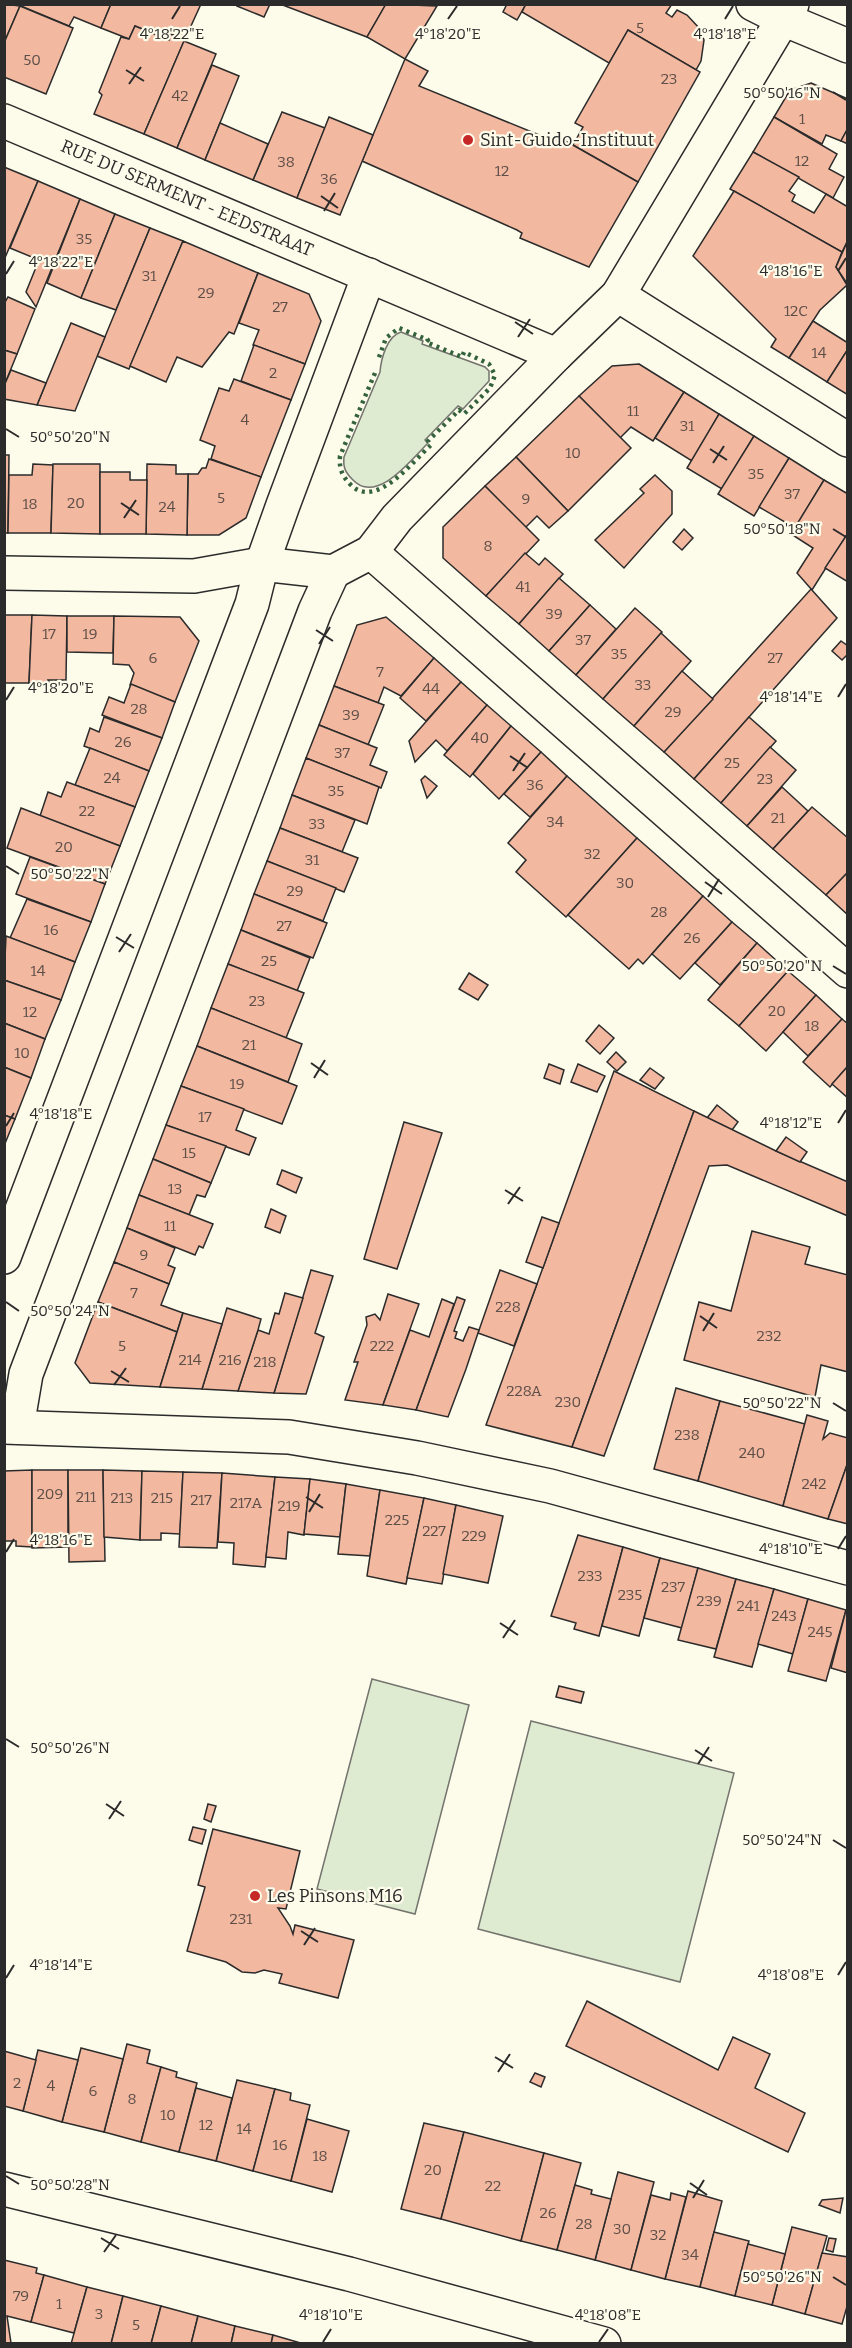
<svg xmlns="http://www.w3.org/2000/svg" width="852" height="2348" font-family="Bitter,serif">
	<rect width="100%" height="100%" fill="#fdfbea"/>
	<g fill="#deebd1" stroke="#74746e" stroke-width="1.5">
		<path d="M401,332L423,341L422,344L485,367L489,371V381L463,409L458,406L425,440L428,443C411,460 376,506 352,479C345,472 343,467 344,457L380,372C381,359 387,336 401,332Z"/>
		<path d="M372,1679L469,1705L415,1914L317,1889Z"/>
		<path d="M531,1721L734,1773L680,1982L478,1929Z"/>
	</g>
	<g fill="#f2b8a0" stroke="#2b2b2b" stroke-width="1.5">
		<path d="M4,4L20,6L4,43Z"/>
		<path d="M16,4H111L101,28L74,17L69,26Z"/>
		<path d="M111,4H201L185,39L171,34L169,40L135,26L129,39L101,28Z"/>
		<path d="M238,4H270L264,17L237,6Z"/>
		<path d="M280,4H386L367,37Z"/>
		<path d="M386,4L437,6L405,59L367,37Z"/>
		<path d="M507,4H526L517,20L503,12Z"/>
		<path d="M526,4H672L666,13L672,17L677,10L687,15L700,29L704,40L701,61L696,70L628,30L609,63L522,12Z"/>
		<path d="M20,6L73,28L46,94L4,77V43Z"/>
		<path d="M135,26L169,40L171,34L185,39L144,134L94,114L102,95L99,92L121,37L129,39Z"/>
		<path d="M628,30L700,72L638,182L573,145L583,127L575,123Z"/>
		<path d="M184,41L216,54L177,148L144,134Z"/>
		<path d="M405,59L428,71L419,86L554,141L557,136L638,182L589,267L520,238L522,233L517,230L362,161Z"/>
		<path d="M212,65L239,76L205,160L177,148Z"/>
		<path d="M811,83L848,99V128L841,141L826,135L822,144L774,117L790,90Z"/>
		<path d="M282,112L325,128L297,198L253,180Z"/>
		<path d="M329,117L373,135L340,215L297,198Z"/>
		<path d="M774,117L837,154L829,169L844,177L833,198L753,152Z"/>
		<path d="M220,123L268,144L253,180L205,160Z"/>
		<path d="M848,128V144L841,141Z"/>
		<path d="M753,152L799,177L789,191L795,195L792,201L814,213L826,194L848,207V240L842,252L730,189Z"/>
		<path d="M4,167L38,181L4,260Z"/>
		<path d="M38,181L80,199L36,307L26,292L39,260L10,248Z"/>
		<path d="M734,191L842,252L836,267L847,285L820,310L789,358L771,347L776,339L693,256Z"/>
		<path d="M80,199L115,214L81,298L47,283Z"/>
		<path d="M115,214L150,228L116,310L81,298Z"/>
		<path d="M150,228L183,241L129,369L97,356Z"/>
		<path d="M848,240V285L836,267Z"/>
		<path d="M183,241L258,273L234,334L229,332L202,367L177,357L166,382L130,366Z"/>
		<path d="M258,273L309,294L321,321L305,364L253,345L259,330L239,323Z"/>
		<path d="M8,297L35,309L17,354L4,350V304Z"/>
		<path d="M813,321L848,343V349L827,382L789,358Z"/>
		<path d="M71,323L105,337L75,411L37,405Z"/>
		<path d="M254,345L305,364L291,400L241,381Z"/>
		<path d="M848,349V395L827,382Z"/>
		<path d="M4,350L17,354L4,386Z"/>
		<path d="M639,364L684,392L653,441L631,427L620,438L579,396L612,366Z"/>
		<path d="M11,370L46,383L37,405L4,399V386Z"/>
		<path d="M234,379L291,400L261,477L211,459L215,446L200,440L219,388L229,391Z"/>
		<path d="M684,392L719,414L692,461L655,438Z"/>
		<path d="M579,396L631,448L568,511L516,457Z"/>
		<path d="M719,414L754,436L722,489L687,468Z"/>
		<path d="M754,436L789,458L754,516L718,494Z"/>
		<path d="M4,455H9L8,533H4Z"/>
		<path d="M516,457L568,511L549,528L537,516L525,528L485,486Z"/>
		<path d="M789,458L824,480L795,528L759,507Z"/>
		<path d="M209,459L261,477L246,518L219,535H187L188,474H198L202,468H206Z"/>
		<path d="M33,464L53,465L51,533H8L9,475H32Z"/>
		<path d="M53,464H100V534L51,533Z"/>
		<path d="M147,464L176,465V474H188L187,535L146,534Z"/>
		<path d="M100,472H130V480H147L146,534H100Z"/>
		<path d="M655,475L672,491V514L624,568L595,540L644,493L640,489Z"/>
		<path d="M824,480L848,494V533L812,590L797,573L813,548L791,534Z"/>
		<path d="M485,486L539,540L486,596L443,558V527Z"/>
		<path d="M684,529L693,538L682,550L673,542Z"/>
		<path d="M848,533V582L825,568Z"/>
		<path d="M525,553L539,565L545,558L563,574L519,624L486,596Z"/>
		<path d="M559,578L590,605L549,651L519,624Z"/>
		<path d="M811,589L837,618L694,779L664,752Z"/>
		<path d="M590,605L616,629L576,675L549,651Z"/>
		<path d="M635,608L662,632L603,699L576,675Z"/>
		<path d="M4,615H32L29,683H4Z"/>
		<path d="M32,615L67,616L66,680H48L50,684L29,683Z"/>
		<path d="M67,616H114L113,653L67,652Z"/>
		<path d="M114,616L180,617L199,641L175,702L130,685L134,673L129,665L113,664Z"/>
		<path d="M386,617L434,658L401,696L384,687L378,703L334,686L357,625Z"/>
		<path d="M661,633L691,661L634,726L603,699Z"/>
		<path d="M841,641L848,646V654L842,660L832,651Z"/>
		<path d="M434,658L461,682L426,721L400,698Z"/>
		<path d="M682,671L713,699L664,752L634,726Z"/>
		<path d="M461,682L487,705L447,751L436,740L415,762L409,741Z"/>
		<path d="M131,684L175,702L162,738L102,715L109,697L124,703Z"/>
		<path d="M334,686L384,705L368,745L319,725Z"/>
		<path d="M487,705L511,726L470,777L444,755Z"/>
		<path d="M104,717L162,738L149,771L84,746L90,728L99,732Z"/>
		<path d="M749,717L776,741L721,803L694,779Z"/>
		<path d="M319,725L377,748L370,765L387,772L381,788L306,758Z"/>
		<path d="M511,726L541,752L499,799L473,774Z"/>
		<path d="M770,747L796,770L747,826L721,803Z"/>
		<path d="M90,748L149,771L135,807L75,785Z"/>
		<path d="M541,752L567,776L530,817L504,794Z"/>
		<path d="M306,758L379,787L367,824L292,795Z"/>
		<path d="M425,776L437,786L427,798L421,780Z"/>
		<path d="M567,776L637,838L566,917L516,872L526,860L508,843Z"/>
		<path d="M67,782L135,807L120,846L40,816L48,792L61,797Z"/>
		<path d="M782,787L808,811L773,849L747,826Z"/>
		<path d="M292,795L355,820L342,852L280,828Z"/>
		<path d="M812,807L848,838V872L826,895L773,849Z"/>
		<path d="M21,808L120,846L105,884L7,848Z"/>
		<path d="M280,828L358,858L344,892L267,861Z"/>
		<path d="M637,838L703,896L643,964L638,959L629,969L568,915Z"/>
		<path d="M30,857L105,884L91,922L16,894Z"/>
		<path d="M267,861L336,888L323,921L254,894Z"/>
		<path d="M848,872V915L826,895Z"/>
		<path d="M254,894L327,923L313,958L241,930Z"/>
		<path d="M703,896L732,922L680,979L652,954Z"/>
		<path d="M27,899L91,922L75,962L10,938Z"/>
		<path d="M732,922L757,943L720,985L695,963Z"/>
		<path d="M241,930L310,958L297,991L228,964Z"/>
		<path d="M6,936L75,962L61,1000L4,980Z"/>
		<path d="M757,943L788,971L739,1026L708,1000Z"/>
		<path d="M228,964L304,993L286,1038L211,1008Z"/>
		<path d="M788,971L816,995L766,1051L739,1026Z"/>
		<path d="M469,973L488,985L478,1000L459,989Z"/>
		<path d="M4,980L61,1000L45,1039L4,1023Z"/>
		<path d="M816,995L842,1019L808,1056L783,1032Z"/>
		<path d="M211,1008L302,1044L288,1082L197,1046Z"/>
		<path d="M842,1019L848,1024V1066L830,1087L803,1062Z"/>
		<path d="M4,1023L45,1039L31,1078L4,1067Z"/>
		<path d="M599,1025L614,1038L600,1054L586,1041Z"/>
		<path d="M197,1046L297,1086L282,1124L181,1086Z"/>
		<path d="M616,1052L626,1062L617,1071L607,1062Z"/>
		<path d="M549,1064L564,1070L560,1084L544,1078Z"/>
		<path d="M578,1064L605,1076L597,1092L571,1082Z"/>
		<path d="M848,1066V1098L832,1084Z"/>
		<path d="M4,1067L31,1078L15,1119L4,1115Z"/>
		<path d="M650,1068L664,1078L655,1089L640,1080Z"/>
		<path d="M614,1071L694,1111L572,1447L486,1425Z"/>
		<path d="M181,1086L244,1109L236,1130L256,1138L249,1155L166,1125Z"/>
		<path d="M717,1105L738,1122L732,1130L707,1118Z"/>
		<path d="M694,1111L776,1151L848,1182V1216L727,1165L709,1166L604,1456L572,1447Z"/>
		<path d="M4,1115L15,1119L4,1146Z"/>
		<path d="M404,1122L442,1133L397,1269L364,1259Z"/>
		<path d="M166,1125L226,1146L211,1183L153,1159Z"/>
		<path d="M786,1137L807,1152L800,1162L776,1151Z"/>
		<path d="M153,1159L211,1183L205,1197L197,1195L189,1215L139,1195Z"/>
		<path d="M282,1170L302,1178L296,1193L277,1184Z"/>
		<path d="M139,1195L213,1224L203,1248L199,1246L195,1255L127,1228Z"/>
		<path d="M271,1209L286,1216L280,1233L265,1227Z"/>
		<path d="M542,1217L559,1223L543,1268L526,1262Z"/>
		<path d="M127,1228L175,1248L168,1265L175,1268L169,1284L114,1262Z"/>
		<path d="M752,1231L810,1247L805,1264L848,1275V1372L821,1365L815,1397L684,1360L699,1302L731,1311Z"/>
		<path d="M114,1262L169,1284L161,1305L183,1313L177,1332L98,1302Z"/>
		<path d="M311,1270L333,1276L315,1333L324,1337L306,1394L274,1393Z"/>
		<path d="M500,1270L537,1284L514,1346L478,1333Z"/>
		<path d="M285,1293L303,1298L274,1393L238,1391L258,1330L269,1334L275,1313L279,1314Z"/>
		<path d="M388,1294L419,1304L383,1405L345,1400L358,1362H354L367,1325L366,1317L375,1314L380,1320Z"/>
		<path d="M457,1297L465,1300L454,1331L457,1332L455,1338L463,1341L469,1327L479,1330L466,1369L448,1417L416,1410Z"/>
		<path d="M442,1299L454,1304L416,1410L383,1405L410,1330L429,1337Z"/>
		<path d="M98,1302L177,1332L160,1387L90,1383L75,1363Z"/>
		<path d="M227,1308L261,1319L258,1330L238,1391L202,1389Z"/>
		<path d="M183,1313L222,1324L202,1389L160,1387Z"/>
		<path d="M676,1388L720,1401L698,1481L654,1469Z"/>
		<path d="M720,1401L805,1424L783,1506L698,1481Z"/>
		<path d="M807,1415L828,1421L823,1439L830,1433L848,1438V1462L828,1519L783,1506Z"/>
		<path d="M848,1462V1524L828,1519Z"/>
		<path d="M32,1470V1547L16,1546V1541H4V1471Z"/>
		<path d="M32,1470H68V1547L32,1548Z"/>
		<path d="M68,1470H103L105,1561L69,1562Z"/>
		<path d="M103,1470L142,1471L140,1540L104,1537Z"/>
		<path d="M142,1471L183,1472L180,1534L161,1533V1540H140Z"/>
		<path d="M183,1472L222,1473L217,1548L179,1547Z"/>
		<path d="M222,1473L275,1477L265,1567L233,1564L234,1543L218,1542Z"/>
		<path d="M275,1477L310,1479L304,1535L288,1532L286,1559L266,1557Z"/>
		<path d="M310,1479L346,1484L340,1537L304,1534Z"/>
		<path d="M346,1484L380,1490L370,1556L338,1554Z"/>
		<path d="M380,1490L424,1498L406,1584L367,1576Z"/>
		<path d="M424,1498L456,1505L442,1584L407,1578Z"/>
		<path d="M456,1505L503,1516L488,1583L443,1574Z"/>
		<path d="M578,1535L623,1547L599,1636L574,1629L576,1623L551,1616Z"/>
		<path d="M623,1547L660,1558L639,1636L602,1626Z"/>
		<path d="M660,1558L698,1568L682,1628L644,1618Z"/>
		<path d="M698,1568L736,1579L716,1649L678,1640Z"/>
		<path d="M736,1579L774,1589L752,1667L714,1657Z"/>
		<path d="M774,1589L808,1599L793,1654L758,1644Z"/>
		<path d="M808,1599L846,1610L826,1681L788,1671Z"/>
		<path d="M846,1610H848V1673L831,1668Z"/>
		<path d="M559,1686L584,1692L581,1703L556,1697Z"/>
		<path d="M208,1804L216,1806L211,1822L204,1819Z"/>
		<path d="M193,1827L206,1830L202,1844L189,1840Z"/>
		<path d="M213,1829L300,1851L286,1909L278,1908L290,1926L293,1934L295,1925L354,1940L338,1998L279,1983L282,1974L264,1970L255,1973L242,1972L226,1962L187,1951L205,1887L198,1885Z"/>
		<path d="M587,2001L718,2070L733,2037L770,2054L755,2088L805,2113L788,2152L566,2046Z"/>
		<path d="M127,2044L150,2050L147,2063L161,2067L141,2142L104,2132Z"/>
		<path d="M81,2048L123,2059L104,2132L62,2122Z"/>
		<path d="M38,2050L78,2060L62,2122L23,2111Z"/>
		<path d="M4,2051L36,2060L23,2111L4,2106Z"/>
		<path d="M161,2067L177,2072L176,2077L197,2083L179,2152L141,2142Z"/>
		<path d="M535,2073L545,2077L541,2087L530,2082Z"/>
		<path d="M237,2080L275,2089L253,2171L216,2161Z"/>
		<path d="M196,2088L232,2098L216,2161L179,2152Z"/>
		<path d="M275,2089L291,2093L290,2100L310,2105L291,2181L253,2171Z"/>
		<path d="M307,2119L349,2131L332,2192L291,2181Z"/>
		<path d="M424,2123L464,2132L441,2219L401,2209Z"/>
		<path d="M464,2132L544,2153L521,2241L441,2219Z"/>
		<path d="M544,2153L581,2163L557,2250L521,2241Z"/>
		<path d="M618,2172L654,2182L631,2270L595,2260Z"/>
		<path d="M575,2185L592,2190L591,2194L611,2199L595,2260L557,2250Z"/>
		<path d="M688,2191L722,2201L700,2287L665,2279Z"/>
		<path d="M671,2193L686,2197L665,2279L631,2270L651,2195L670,2200Z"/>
		<path d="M843,2198L840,2213L819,2205L822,2200Z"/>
		<path d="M792,2227L827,2236L805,2314L772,2305Z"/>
		<path d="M714,2232L749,2241L735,2296L700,2287Z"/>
		<path d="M829,2238L836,2239L833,2252L826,2250Z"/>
		<path d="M748,2244L785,2254L772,2305L735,2296Z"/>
		<path d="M822,2253L848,2257V2303L842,2324L805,2314Z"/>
		<path d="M4,2260L37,2268L36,2273L44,2275L31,2322L7,2316L11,2343H4Z"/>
		<path d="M44,2275L87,2287L74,2333L31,2322Z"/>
		<path d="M87,2287L123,2296L111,2344H71Z"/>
		<path d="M123,2296L161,2306L151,2344H111Z"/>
		<path d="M161,2306L198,2316L191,2344H151Z"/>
		<path d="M198,2316L235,2326L231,2344H191Z"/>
		<path d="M235,2326L273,2335L271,2344H231Z"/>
		<path d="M273,2335L304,2344H271Z"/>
	</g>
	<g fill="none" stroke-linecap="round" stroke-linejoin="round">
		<defs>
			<g id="minor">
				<path d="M4,121L556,355"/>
				<path d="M618,295L848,440"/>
				<path d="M371,552L848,971"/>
				<path d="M4,573L194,576L262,564L333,572L371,552L397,518L556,355L618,295L792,4"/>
				<path d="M4,1257L252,604L262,564L283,505L369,275"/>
				<path d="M4,1427L289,1437L417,1458L550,1486L848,1568"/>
				<path d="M17,1427L26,1374L315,611L333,572"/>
				<path d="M4,2189L349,2274L604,2344"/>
			</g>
			<path id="tertiary" d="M753,4L783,19L848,46"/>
		</defs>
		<use href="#minor" stroke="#2b2b2b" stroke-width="36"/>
		<use href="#tertiary" stroke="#2b2b2b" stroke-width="36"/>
		<use href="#minor" stroke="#fdfbea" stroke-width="33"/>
		<use href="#tertiary" stroke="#fdfbea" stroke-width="33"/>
		<path stroke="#34623c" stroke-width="4.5" stroke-dasharray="3 4.5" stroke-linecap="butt" d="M375,373L340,456C339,469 342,476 351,485C376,510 413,461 431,445L428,441L459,410L464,414L490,388L495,375L489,364L464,352L462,357L426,342L428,340L399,328L386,338L378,360"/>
	</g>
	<path fill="none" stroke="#2b2b2b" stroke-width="2" d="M172,19L180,6M448,19L457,6M725,19L733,6M126,70L144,81M129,84L141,67M833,92L846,100M321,196L338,208M324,211L335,193M838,271L846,258M6,274L14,261M515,322L533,334M518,337L530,319M6,429L19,437M710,449L727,460M713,463L724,446M121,503L139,515M124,518L136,500M833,529L846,537M316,630L333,641M319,644L330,627M838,697L846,684M6,700L14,687M510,756L528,768M513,771L525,753M6,866L19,874M705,882L722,894M708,897L719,879M116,937L134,948M119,952L131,934M833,966L846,974M311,1063L328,1075M314,1078L325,1060M838,1123L846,1110M6,1126L14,1113M505,1190L523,1201M508,1204L520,1187M6,1302L19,1311M700,1316L717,1328M703,1331L714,1313M111,1371L129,1382M114,1385L126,1368M833,1403L846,1411M306,1497L323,1508M309,1512L320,1494M838,1549L846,1536M6,1552L14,1539M500,1623L518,1635M503,1638L515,1620M6,1739L19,1747M695,1750L712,1761M698,1764L709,1747M106,1804L124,1816M109,1819L121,1801M833,1840L846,1848M301,1931L318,1942M304,1945L315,1928M838,1975L846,1962M6,1978L14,1965M495,2057L513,2068M498,2072L510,2054M6,2176L19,2184M690,2183L707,2195M693,2198L704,2180M101,2238L119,2249M104,2252L116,2235M833,2277L846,2285M323,2342L331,2329M599,2342L608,2329"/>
	<g fill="#c62828" stroke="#fdfbea" stroke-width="2">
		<circle cx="468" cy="140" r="6"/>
		<circle cx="255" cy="1896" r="6"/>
	</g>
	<g text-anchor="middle" stroke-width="4.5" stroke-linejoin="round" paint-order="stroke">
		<g font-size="15" fill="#5d4e48">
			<text x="640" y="33">5</text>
			<text x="32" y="65">50</text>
			<text x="669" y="84">23</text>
			<text x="180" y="101">42</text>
			<text x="802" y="124">1</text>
			<text x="802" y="166">12</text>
			<text x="286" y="167">38</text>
			<text x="502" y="176">12</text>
			<text x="329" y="184">36</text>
			<text x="84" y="244">35</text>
			<text x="149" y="281">31</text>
			<text x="206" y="298">29</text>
			<text x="280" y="312">27</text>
			<text x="796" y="316">12C</text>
			<text x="819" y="358">14</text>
			<text x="273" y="378">2</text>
			<text x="633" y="416">11</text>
			<text x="245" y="425">4</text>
			<text x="687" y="431">31</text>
			<text x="573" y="458">10</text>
			<text x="756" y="479">35</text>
			<text x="792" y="499">37</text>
			<text x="221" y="503">5</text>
			<text x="526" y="504">9</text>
			<text x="76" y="508">20</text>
			<text x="30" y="509">18</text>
			<text x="167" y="512">24</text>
			<text x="488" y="551">8</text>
			<text x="523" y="592">41</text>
			<text x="554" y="619">39</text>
			<text x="49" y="639">17</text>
			<text x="90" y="639">19</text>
			<text x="583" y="645">37</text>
			<text x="619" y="659">35</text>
			<text x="153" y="663">6</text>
			<text x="775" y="663">27</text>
			<text x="380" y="677">7</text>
			<text x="643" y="690">33</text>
			<text x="431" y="694">44</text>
			<text x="139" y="714">28</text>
			<text x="673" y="717">29</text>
			<text x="351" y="720">39</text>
			<text x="480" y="743">40</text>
			<text x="123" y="747">26</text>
			<text x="342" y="758">37</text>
			<text x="732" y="768">25</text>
			<text x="112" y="783">24</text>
			<text x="765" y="784">23</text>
			<text x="535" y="790">36</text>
			<text x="336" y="796">35</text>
			<text x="87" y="816">22</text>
			<text x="778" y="823">21</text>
			<text x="555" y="827">34</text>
			<text x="317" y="829">33</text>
			<text x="64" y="852">20</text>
			<text x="592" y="859">32</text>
			<text x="312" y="865">31</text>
			<text x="625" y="888">30</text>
			<text x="295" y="896">29</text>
			<text x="659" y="917">28</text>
			<text x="284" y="931">27</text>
			<text x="51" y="935">16</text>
			<text x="692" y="943">26</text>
			<text x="269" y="966">25</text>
			<text x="38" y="976">14</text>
			<text x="257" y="1006">23</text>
			<text x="777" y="1016">20</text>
			<text x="30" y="1017">12</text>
			<text x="812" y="1031">18</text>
			<text x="249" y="1050">21</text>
			<text x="22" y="1058">10</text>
			<text x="237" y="1089">19</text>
			<text x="205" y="1122">17</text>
			<text x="189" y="1158">15</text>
			<text x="175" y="1194">13</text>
			<text x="170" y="1231">11</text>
			<text x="144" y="1260">9</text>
			<text x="134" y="1298">7</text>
			<text x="508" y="1312">228</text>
			<text x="769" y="1341">232</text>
			<text x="122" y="1351">5</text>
			<text x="382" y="1351">222</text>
			<text x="190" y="1365">214</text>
			<text x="230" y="1365">216</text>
			<text x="265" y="1367">218</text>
			<text x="524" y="1396">228A</text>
			<text x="568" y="1407">230</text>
			<text x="687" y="1440">238</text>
			<text x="752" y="1458">240</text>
			<text x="814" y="1489">242</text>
			<text x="50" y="1499">209</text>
			<text x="86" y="1502">211</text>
			<text x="122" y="1503">213</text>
			<text x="162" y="1503">215</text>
			<text x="201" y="1505">217</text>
			<text x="246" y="1508">217A</text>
			<text x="289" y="1511">219</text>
			<text x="397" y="1525">225</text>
			<text x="434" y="1536">227</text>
			<text x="474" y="1541">229</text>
			<text x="590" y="1581">233</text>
			<text x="673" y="1592">237</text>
			<text x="630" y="1600">235</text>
			<text x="709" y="1606">239</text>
			<text x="748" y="1611">241</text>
			<text x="784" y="1621">243</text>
			<text x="820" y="1637">245</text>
			<text x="241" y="1924">231</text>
			<text x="17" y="2088">2</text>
			<text x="51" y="2091">4</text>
			<text x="93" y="2096">6</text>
			<text x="132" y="2104">8</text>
			<text x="168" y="2120">10</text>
			<text x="206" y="2130">12</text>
			<text x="244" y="2134">14</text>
			<text x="280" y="2150">16</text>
			<text x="320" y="2161">18</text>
			<text x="433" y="2175">20</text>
			<text x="493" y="2191">22</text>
			<text x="548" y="2218">26</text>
			<text x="584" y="2229">28</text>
			<text x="622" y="2234">30</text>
			<text x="658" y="2240">32</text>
			<text x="690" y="2260">34</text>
			<text x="21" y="2301">79</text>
			<text x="59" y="2309">1</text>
			<text x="99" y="2319">3</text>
			<text x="136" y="2330">5</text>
		</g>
		<g font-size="18" fill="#2b2b2b" stroke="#fdfbea" text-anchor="start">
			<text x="480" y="146">Sint-Guido-Instituut</text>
			<text x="267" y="1902">Les Pinsons M16</text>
		</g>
		<g font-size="18" fill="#2b2b2b" stroke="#fdfbea">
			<text transform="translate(187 198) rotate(23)" y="6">RUE DU SERMENT - EEDSTRAAT</text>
		</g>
	</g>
	<g font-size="15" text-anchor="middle" fill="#2b2b2b" stroke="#fdfbea" stroke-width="4.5" stroke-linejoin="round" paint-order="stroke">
		<text x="725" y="39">4°18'18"E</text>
		<text x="172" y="39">4°18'22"E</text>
		<text x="448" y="39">4°18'20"E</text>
		<text x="782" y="98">50°50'16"N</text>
		<text x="61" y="267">4°18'22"E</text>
		<text x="791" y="276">4°18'16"E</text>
		<text x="70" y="442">50°50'20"N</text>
		<text x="782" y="534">50°50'18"N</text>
		<text x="61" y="693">4°18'20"E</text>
		<text x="791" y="702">4°18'14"E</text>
		<text x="70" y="879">50°50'22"N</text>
		<text x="782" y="971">50°50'20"N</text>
		<text x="61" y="1119">4°18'18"E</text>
		<text x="791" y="1128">4°18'12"E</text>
		<text x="70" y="1316">50°50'24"N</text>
		<text x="782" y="1408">50°50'22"N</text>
		<text x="61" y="1545">4°18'16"E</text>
		<text x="791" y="1554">4°18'10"E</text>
		<text x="70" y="1753">50°50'26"N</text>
		<text x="782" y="1845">50°50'24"N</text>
		<text x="61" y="1970">4°18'14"E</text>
		<text x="791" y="1980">4°18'08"E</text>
		<text x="70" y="2190">50°50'28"N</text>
		<text x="782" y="2282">50°50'26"N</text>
		<text x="331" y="2320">4°18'10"E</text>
		<text x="608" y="2320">4°18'08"E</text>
	</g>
	<rect width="852" height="2348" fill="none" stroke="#2b2b2b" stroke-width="12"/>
</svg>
